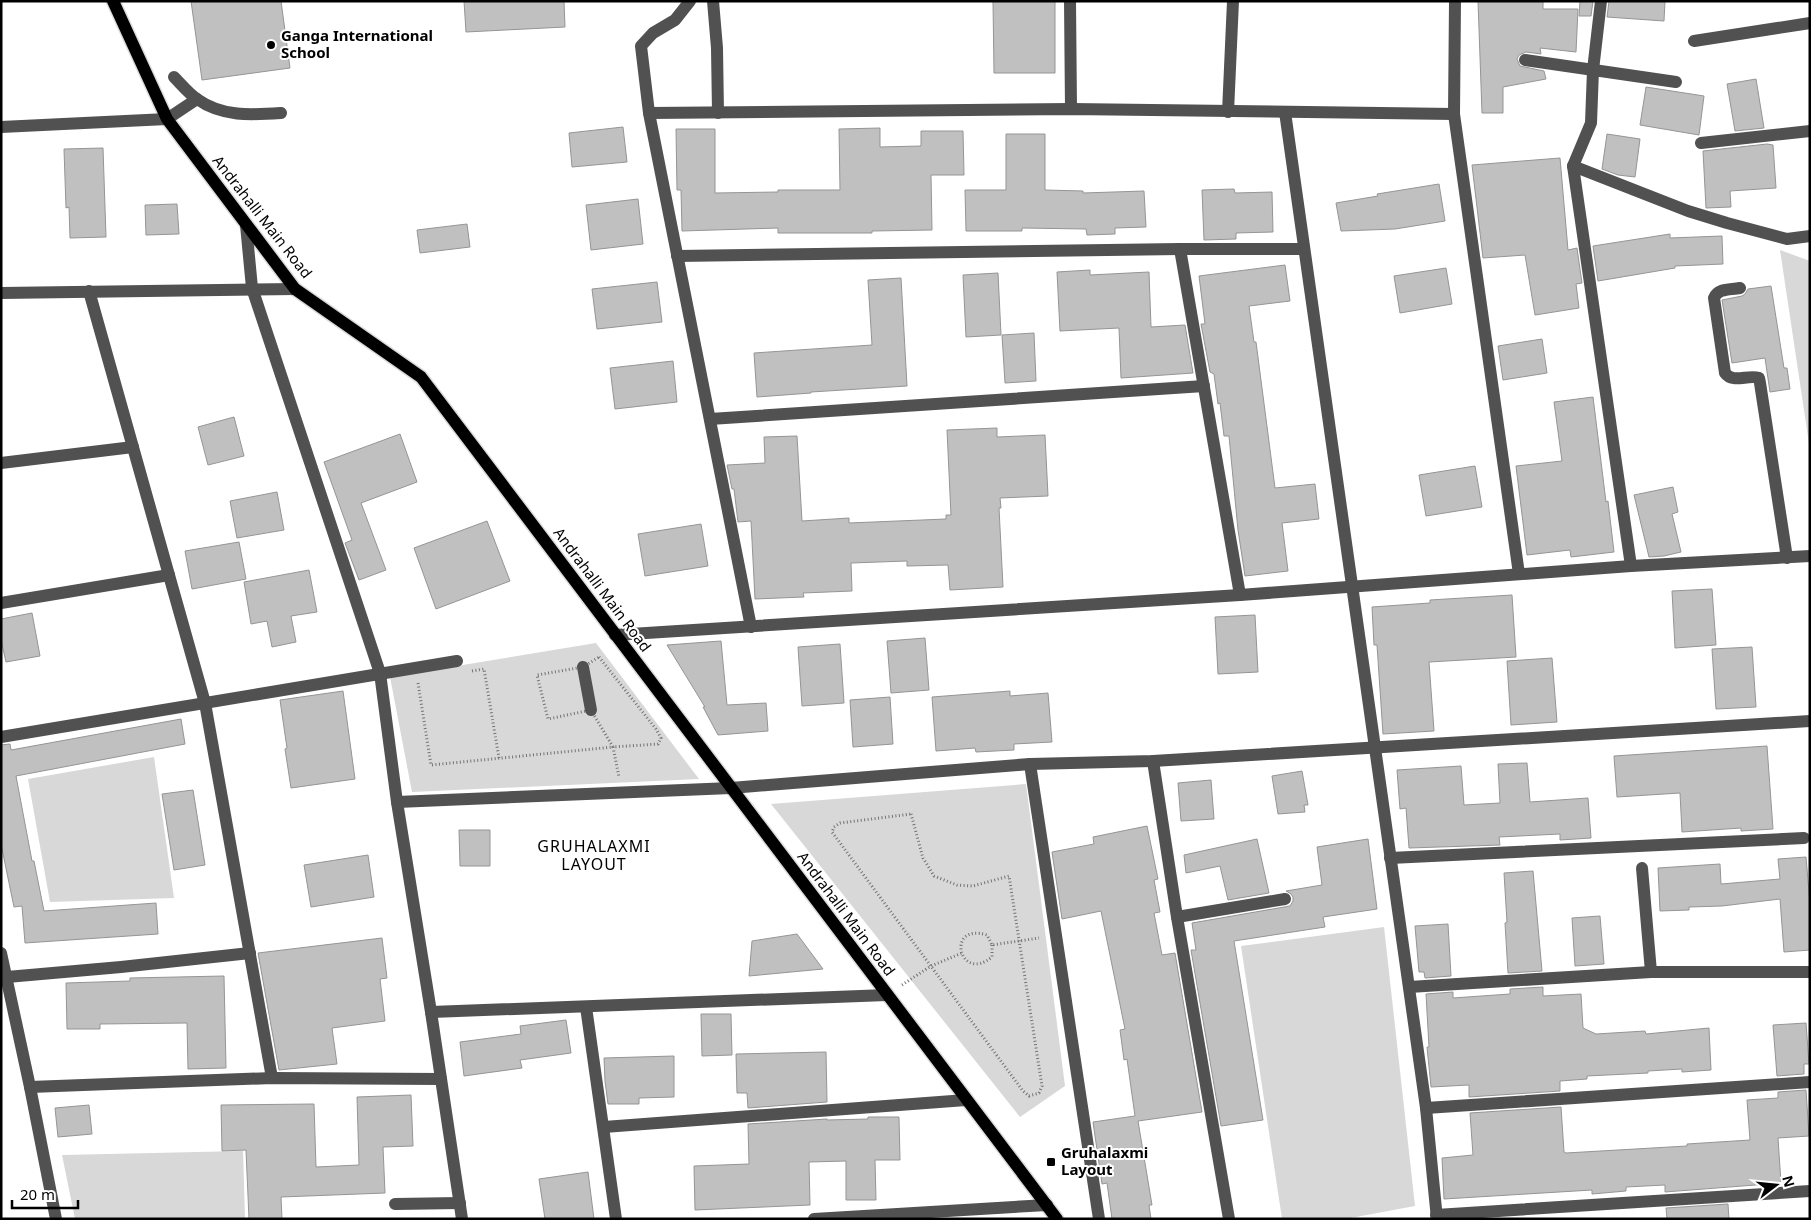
<svg xmlns="http://www.w3.org/2000/svg" width="1811" height="1220" font-family="'Noto Sans',sans-serif">
	<rect width="100%" height="100%" fill="#fff"/>
	<g fill="#d8d8d8">
		<path d="M1780,250L1810,261V450Z"/>
		<path d="M596,643L699,779L412,792L390,677Z"/>
		<path d="M154,757L174,898L50,902L28,779Z"/>
		<path d="M1026,784L1065,1086L1020,1117L771,804Z"/>
		<path d="M1384,927L1415,1206L1345,1219H1282L1241,946Z"/>
		<path d="M243,1151L245,1219H75L62,1155Z"/>
	</g>
	<g fill="#c0c0c0" stroke="#959595">
		<path d="M191,1H281L290,68L202,80Z"/>
		<path d="M464,1H564L565,27L466,32Z"/>
		<path d="M993,1H1055V73H994Z"/>
		<path d="M1478,1H1543V9H1578L1576,52L1540,48L1541,54L1526,52L1519,55L1517,59L1520,66L1544,71L1546,79L1503,87V113H1482Z"/>
		<path d="M1580,1H1593L1591,16H1579Z"/>
		<path d="M1609,1H1665L1664,21L1607,17Z"/>
		<path d="M1756,79L1764,128L1735,131L1727,84Z"/>
		<path d="M1646,87L1704,96L1699,135L1640,125Z"/>
		<path d="M623,127L627,162L572,167L569,133Z"/>
		<path d="M880,128V147L921,146V131H963L964,175H931L932,230L872,231V233H778V228L682,231L681,190H677L676,129H715V193L778,192V190H840L839,129Z"/>
		<path d="M1006,134H1045V190L1083,191V193L1144,191L1146,227L1115,228V234L1087,235L1086,229L1022,228V231H966L965,190H1006Z"/>
		<path d="M1607,134L1640,139L1635,177L1618,175L1602,169Z"/>
		<path d="M1767,144L1773,145L1776,188L1730,191L1731,207L1706,208L1703,151Z"/>
		<path d="M103,148L106,237L70,238L69,207L66,208L64,149Z"/>
		<path d="M1560,158L1568,250L1577,248L1582,283L1576,284L1579,308L1535,315L1525,255L1483,258L1472,165Z"/>
		<path d="M1439,184L1445,221L1395,229L1341,231L1336,203L1378,196L1377,194Z"/>
		<path d="M1234,189L1235,193L1272,192L1273,232L1236,233V239L1204,240L1202,190Z"/>
		<path d="M638,199L643,244L591,250L586,205Z"/>
		<path d="M177,204L179,234L146,235L145,205Z"/>
		<path d="M467,224L470,247L420,253L417,230Z"/>
		<path d="M1670,234V238L1722,236L1723,264L1675,266V268L1598,281L1593,246Z"/>
		<path d="M1285,265L1290,301L1249,306L1254,342H1256L1275,488L1315,484L1319,519L1282,523L1288,571L1245,576L1238,530L1229,436H1224L1220,403L1218,404L1214,374L1210,372L1201,324H1205L1199,276Z"/>
		<path d="M1446,268L1452,304L1400,313L1394,276Z"/>
		<path d="M1090,270V275L1149,272L1151,327L1185,325L1193,373L1121,378L1119,328L1060,331L1057,272Z"/>
		<path d="M998,273L1001,335L966,337L963,275Z"/>
		<path d="M901,278L907,386L811,392V393L757,397L754,353L872,345L868,280Z"/>
		<path d="M657,282L662,322L597,329L592,289Z"/>
		<path d="M1771,286L1784,368H1787L1790,389L1770,392L1765,358L1732,363L1722,300L1742,296L1745,294L1748,289Z"/>
		<path d="M1034,333L1036,381L1005,383L1002,335Z"/>
		<path d="M1542,339L1547,373L1503,380L1498,346Z"/>
		<path d="M673,361L677,402L615,409L610,368Z"/>
		<path d="M1593,397L1606,502L1608,501L1614,552L1571,557L1570,550L1527,555L1516,466L1562,461L1554,402Z"/>
		<path d="M234,417L244,456L208,465L198,427Z"/>
		<path d="M997,428V437L1045,435L1048,496L1000,498L1001,508H999L1003,587L950,590L948,565L907,566V561L851,563L852,591L803,593L804,597L755,599L751,521L738,522L734,489H732L727,465L765,463L764,437L797,436L802,521L849,518V523L946,519V515H951L947,430Z"/>
		<path d="M400,434L417,482L361,503L386,570L359,580L345,543L352,540L324,462Z"/>
		<path d="M1475,466L1482,507L1426,516L1419,475Z"/>
		<path d="M1673,487L1678,512L1672,514L1681,552L1664,556L1649,557L1634,495Z"/>
		<path d="M277,492L284,530L237,538L230,501Z"/>
		<path d="M487,521L510,581L436,609L414,548Z"/>
		<path d="M701,524L708,566L645,576L638,534Z"/>
		<path d="M239,542L246,579L192,589L185,551Z"/>
		<path d="M309,570L317,612L291,616L296,642L272,647L267,621L251,624L244,582Z"/>
		<path d="M1712,589L1716,645L1675,648L1672,591Z"/>
		<path d="M1512,595L1516,657L1429,662L1434,731L1383,734L1377,645H1374L1372,607L1430,603V600Z"/>
		<path d="M32,613L40,656L6,662L1,640V619Z"/>
		<path d="M1255,615L1258,672L1218,674L1215,617Z"/>
		<path d="M925,638L929,690L891,693L887,641Z"/>
		<path d="M721,641L727,705L766,703L768,731L718,735L703,707H705L667,645Z"/>
		<path d="M840,644L844,703L802,706L798,647Z"/>
		<path d="M1752,647L1756,707L1716,709L1712,649Z"/>
		<path d="M1552,658L1557,722L1511,725L1507,661Z"/>
		<path d="M343,691L355,779L291,788L285,749L287,748L280,700Z"/>
		<path d="M1010,691V696L1048,693L1052,742L1014,744V750L976,752L975,748L936,751L932,697Z"/>
		<path d="M890,697L893,744L853,747L850,700Z"/>
		<path d="M181,719L185,744L16,776L32,861H34L44,911L156,903L158,934L25,943L22,906L14,907L1,844V745L10,744L11,750Z"/>
		<path d="M1767,746L1773,829L1741,831V828L1682,832L1680,793L1617,797L1614,756Z"/>
		<path d="M1527,763L1530,802L1588,798L1591,838L1560,840V834L1499,837L1500,845L1409,848L1406,808L1400,809L1397,770L1461,766L1464,805L1500,803L1498,764Z"/>
		<path d="M1302,771L1308,805H1304L1305,812L1278,814L1272,776Z"/>
		<path d="M1211,780L1214,819L1181,821L1178,783Z"/>
		<path d="M193,790L205,865L174,870L162,794Z"/>
		<path d="M1147,826L1158,879L1154,880L1160,912L1154,913L1162,955L1175,953L1202,1112L1138,1121L1152,1205H1149L1151,1219H1112L1107,1183L1102,1184L1093,1122L1135,1116L1127,1059L1124,1060L1120,1030L1125,1029L1101,911L1062,919L1052,852L1094,844L1093,837Z"/>
		<path d="M459,830H490V866H460Z"/>
		<path d="M1257,839L1269,893L1228,900L1220,866L1186,873L1184,855Z"/>
		<path d="M1368,839L1377,909L1323,917L1325,927L1234,941L1263,1120L1221,1126L1191,950H1196L1192,923L1290,906L1293,901V897L1291,894L1286,891L1322,885L1317,847Z"/>
		<path d="M368,855L374,897L311,907L304,865Z"/>
		<path d="M1806,857L1810,904V950L1784,952L1780,899L1722,906L1689,907V910L1660,911L1658,868L1720,864L1721,884L1780,879L1778,859Z"/>
		<path d="M1533,871L1542,971L1508,973L1505,923L1507,922L1504,873Z"/>
		<path d="M1600,916L1604,964L1575,966L1572,918Z"/>
		<path d="M1448,924L1451,976L1425,978L1424,972H1419L1415,926Z"/>
		<path d="M797,934L823,969L749,976L752,941Z"/>
		<path d="M382,938L387,978L380,979L385,1021L332,1028L337,1064L279,1070L258,953Z"/>
		<path d="M224,976L226,1068L188,1069L187,1023L100,1024V1029H67L66,983L130,981V978Z"/>
		<path d="M1543,987V996L1581,994L1583,1028L1596,1034L1645,1031L1646,1034L1709,1028L1711,1070L1682,1072V1069L1648,1071V1073L1587,1076V1079L1560,1081V1091L1469,1097V1085L1431,1087L1427,1047H1429L1426,994L1453,992V998L1510,994V989Z"/>
		<path d="M701,1014H731L732,1055L702,1056Z"/>
		<path d="M566,1020L571,1053L520,1060L522,1068L464,1076L460,1042L521,1034L520,1026Z"/>
		<path d="M1806,1023L1809,1064H1804V1074L1777,1076L1773,1025Z"/>
		<path d="M826,1052L827,1102L748,1108L747,1093H737L736,1054Z"/>
		<path d="M674,1056V1097L639,1098V1104H608L605,1081L604,1058Z"/>
		<path d="M1806,1090L1809,1136L1778,1138L1781,1183L1665,1192V1185L1626,1187V1191L1592,1194V1190L1444,1199L1442,1158L1473,1155L1470,1113L1561,1107L1564,1152L1566,1153L1687,1146V1144L1750,1140L1747,1100L1778,1098V1092Z"/>
		<path d="M411,1095L413,1146L383,1147L385,1193L281,1197L282,1219H249L246,1150L222,1151L221,1105L314,1104L316,1167L359,1165L357,1097Z"/>
		<path d="M89,1105L92,1134L58,1137L55,1108Z"/>
		<path d="M868,1117H899L900,1160H875L876,1200H846V1161L809,1162L810,1205L695,1210L694,1166L749,1164L748,1124L827,1119V1120L868,1119Z"/>
		<path d="M588,1172L594,1219H545L539,1179Z"/>
		<path d="M1728,1204L1729,1219H1667L1666,1208Z"/>
	</g>
	<g fill="none" stroke-linecap="round" stroke-linejoin="round">
		<defs>
			<path id="major" d="M113,1L167,119L295,289L421,377L1057,1219"/>
		</defs>
		<use href="#major" stroke="#dbdbdb" stroke-width="15"/>
		<g stroke="#737373" stroke-width="3" stroke-dasharray="1 2.5" stroke-linecap="butt">
			<path d="M599,657L656,729L661,738L658,744L613,747L591,710L548,719L537,675L583,667Z"/>
			<path d="M472,671L484,669L499,758"/>
			<path d="M418,683L431,765L613,747L619,777"/>
			<path d="M911,814L923,858L934,876L957,885L973,886L1009,876L1042,1086L1039,1093L1029,1096L1023,1091L832,832L834,827L840,823Z"/>
			<path d="M992,945V957C959,984 945,922 987,935L992,945L1039,938"/>
			<path d="M902,985L931,966L962,953"/>
		</g>
		<g stroke="#515151" stroke-width="12">
			<path d="M690,1L675,20L653,33L641,46L649,113L751,627"/>
			<path d="M713,1L717,48L718,113"/>
			<path d="M1070,1L1071,109"/>
			<path d="M1455,1L1454,114L1519,574"/>
			<path d="M1601,1L1593,70L1591,123L1573,166L1631,566"/>
			<path d="M1694,41L1810,23"/>
			<path d="M1525,60L1676,82"/>
			<path d="M174,77C181,84 189,94 197,99C222,117 251,115 281,113"/>
			<path d="M1228,112L1233,1"/>
			<path d="M1285,112L1426,1108L1437,1219"/>
			<path d="M649,113L1071,109L1454,114"/>
			<path d="M1,127L167,119L197,99"/>
			<path d="M1701,143L1810,131"/>
			<path d="M1573,166L1688,211L1727,223L1787,239L1810,236"/>
			<path d="M246,225L252,288L380,673L397,802L431,1012L462,1219"/>
			<path d="M1180,249L1240,595"/>
			<path d="M677,256L1180,249H1304"/>
			<path d="M1740,288C1730,290 1718,288 1714,298L1725,373C1733,384 1748,374 1759,378L1760,383L1787,558"/>
			<path d="M89,291L205,703L272,1078"/>
			<path d="M1,293L295,289"/>
			<path d="M710,419L1204,386"/>
			<path d="M1,463L133,447"/>
			<path d="M1,603L169,575"/>
			<path d="M615,635L1240,595L1631,566L1810,556"/>
			<path d="M583,667L591,710"/>
			<path d="M1,737L457,661"/>
			<path d="M1153,761L1177,917L1229,1219"/>
			<path d="M1030,764L1099,1219"/>
			<path d="M397,802L731,788L1030,764L1153,761L1810,721"/>
			<path d="M1390,858L1804,838"/>
			<path d="M1642,868L1651,972"/>
			<path d="M1177,917L1285,899"/>
			<path d="M1,953L30,1087L56,1219"/>
			<path d="M7,977L121,967L250,953"/>
			<path d="M1409,987L1651,972H1810"/>
			<path d="M586,1007L616,1219"/>
			<path d="M431,1012L887,995"/>
			<path d="M30,1087L272,1078L441,1079"/>
			<path d="M1426,1108L1810,1082"/>
			<path d="M604,1127L966,1100"/>
			<path d="M395,1204L460,1203"/>
			<path d="M1436,1215L1810,1191"/>
			<path d="M814,1219L1047,1205"/>
		</g>
		<use href="#major" stroke="#000" stroke-width="12"/>
	</g>
	<g fill="#000" stroke="#fff" stroke-width="2">
		<circle cx="271" cy="45" r="5"/>
		<rect x="1046" y="1157" width="10" height="10" rx="2.5"/>
	</g>
	<g text-anchor="middle" stroke-width="4" stroke-linejoin="round" paint-order="stroke">
		<g font-size="15" font-weight="bold" fill="#000" stroke="#fff" text-anchor="start">
			<text x="281" y="41">Ganga International<tspan x="281" dy="17">School</tspan></text>
			<text x="1061" y="1158">Gruhalaxmi<tspan x="1061" dy="17">Layout</tspan></text>
		</g>
		<g font-size="15" fill="#000" stroke="#fff">
			<text transform="translate(262 217) rotate(52)" y="5">Andrahalli Main Road</text>
			<text transform="translate(602 590) rotate(53)" y="5">Andrahalli Main Road</text>
			<text transform="translate(846 914) rotate(53)" y="5">Andrahalli Main Road</text>
		</g>
		<g font-size="16" letter-spacing="1" fill="#000" stroke="#fff">
			<text x="594" y="852">GRUHALAXMI<tspan x="594" dy="18">LAYOUT</tspan></text>
		</g>
	</g>
	<rect width="1811" height="1220" fill="none" stroke="#000000" stroke-width="5"/>
	<g transform="translate(1776 1185) rotate(74)" stroke="#ffffff" stroke-width="4" paint-order="stroke">
	<path d="M0-4L9 19L0 12L-9 19Z" fill="#000000"/>
	<text y="-8" font-size="14" font-weight="bold" text-anchor="middle" fill="#000000">N</text>
	</g>
	<path d="M12 1200v8h66v-8" fill="none" stroke="#000000" stroke-width="2.5"/>
	<text x="20" y="1200" font-size="15" fill="#000000" stroke="#ffffff" stroke-width="4" paint-order="stroke">20 m</text>
</svg>
